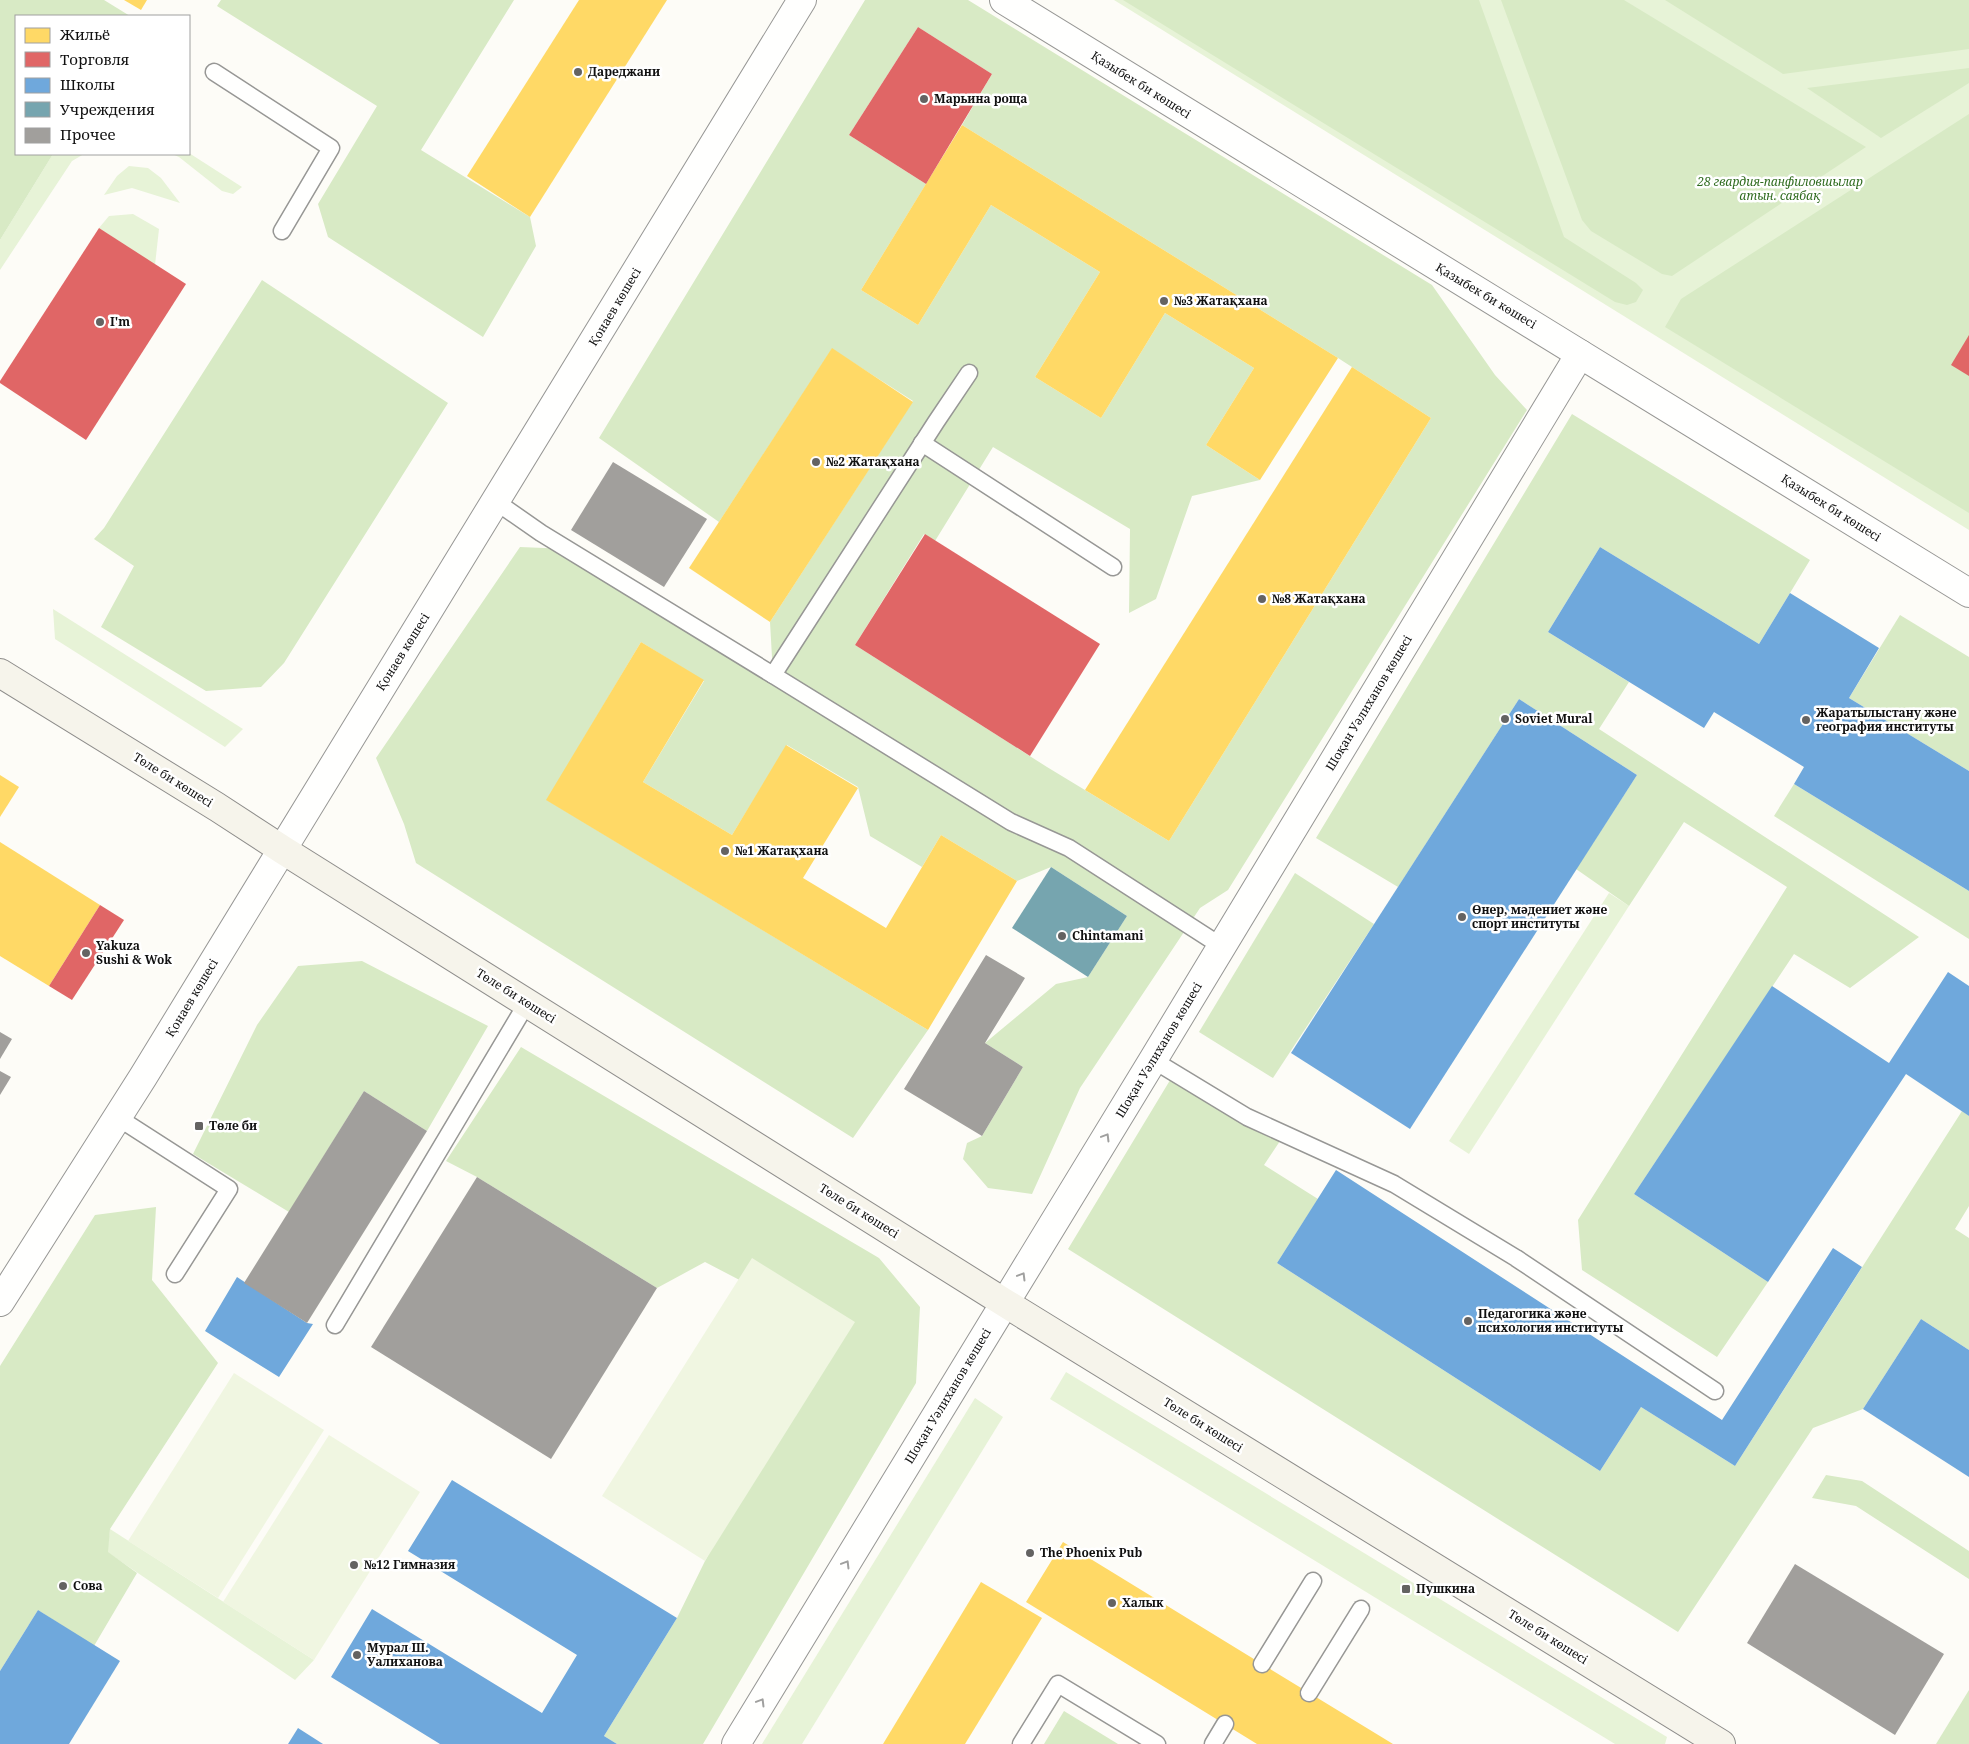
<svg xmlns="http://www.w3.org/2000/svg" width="1969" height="1744" font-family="'Noto Serif',serif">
	<rect width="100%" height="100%" fill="#fdfcf7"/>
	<g fill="#e7f3d7">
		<path d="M1114,0H1969V530Z"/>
		<path d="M189,153L242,187L233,194L222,191L179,157L172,154Z"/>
		<path d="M53,154H84L72,161L0,270V240Z"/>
		<path d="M129,166L148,168L161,178L180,203L132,188L104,195L117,176Z"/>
		<path d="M133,214L159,229L155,265L99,228L109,216Z"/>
		<path d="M53,609L243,729L225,747L55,639Z"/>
		<path d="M1609,893L1629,906L1469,1154L1449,1141Z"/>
		<path d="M1066,1372L1667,1737L1665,1744H1615L1050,1399Z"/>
		<path d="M975,1398L1003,1417L802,1744H762Z"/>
		<path d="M110,1529L314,1660L295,1680L107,1552Z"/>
	</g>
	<g fill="#d8eac5" fill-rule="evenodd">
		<path d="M0,0H104L130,16H16V154H53L0,240Z"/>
		<path d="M221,0H514L421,150L530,217L536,246L483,337L328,237L318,204L377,106L217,6Z"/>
		<path d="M865,0H968L1432,285L1495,375L1527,410L1228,890L1200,908L1080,1088L1032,1194L988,1188L963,1159L967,1143L982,1136L1023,1067L985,1043L1056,984L1088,977L1127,916L1051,867L1017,881L941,835L922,867L870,836L858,787L787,745L732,835L643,782L704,681L641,642L547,800L928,1030L853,1138L416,863L404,824L376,758L520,547L568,549L773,675L770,622L913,401L832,349L719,522L599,438ZM918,27L992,74L962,125L1338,358L1431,418L1169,841L1047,767L855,645L924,534L935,541L993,447L1130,529L1129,613L1156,599L1192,496L1260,480L1206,445L1254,368L1165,313L1101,418L1035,377L1100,272L991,205L918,325L861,290L926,184L849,135Z"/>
		<path d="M1123,0H1479L1564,237L1636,283L1643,290L1636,302L1627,305L1615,302Z"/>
		<path d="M1501,0H1624L1866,147L1672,276L1662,274L1591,231L1582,220Z"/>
		<path d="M1665,0H1969V49L1783,74Z"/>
		<path d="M1969,68V83L1881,138L1807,88Z"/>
		<path d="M1969,114V513L1665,327L1681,299Z"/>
		<path d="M262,280L448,403L284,663L261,687L206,691L101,627L134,566L94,539L104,528Z"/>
		<path d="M1572,414L1810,560L1759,644L1600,547L1548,632L1629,682L1599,729L1919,937L1850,988L1794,954L1634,1194L1768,1282L1717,1357L1582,1270L1578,1220L1787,887L1684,822L1629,906L1576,869L1637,775L1519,699L1398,887L1316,838Z"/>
		<path d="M1900,615L1969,657V771L1849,698Z"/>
		<path d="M1794,784L1969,891V939L1774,816Z"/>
		<path d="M1295,873L1374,924L1273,1078L1199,1032Z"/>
		<path d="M362,961L488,1026L427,1131L364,1091L289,1212L193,1154L257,1025L298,966Z"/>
		<path d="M521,1047L879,1258L920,1307L916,1383L703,1744H617L604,1736L677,1618L705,1561L826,1331L799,1311L705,1262L657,1288L477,1177L446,1161Z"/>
		<path d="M1178,1067L1284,1135L1264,1165L1318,1199L1277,1263L1600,1471L1641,1407L1735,1466L1962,1111L1969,1116V1206L1955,1229L1969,1238V1350L1921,1319L1863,1409L1813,1428L1678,1632L1068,1249Z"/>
		<path d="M156,1207L152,1280L218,1363L110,1529L108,1552L137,1573L94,1646L38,1610L0,1671V1366L95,1215Z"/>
		<path d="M1826,1475L1862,1481L1969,1551V1579L1856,1506L1812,1498Z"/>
		<path d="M1969,1690V1744H1936Z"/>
		<path d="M1064,1711L1118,1744H1044Z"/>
	</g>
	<g fill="#f0f6e1">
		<path d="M752,1258L855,1322L705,1561L602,1496Z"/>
		<path d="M234,1373L324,1430L218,1598L128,1541Z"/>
		<path d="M329,1435L420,1492L314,1660L223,1602Z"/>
	</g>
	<g fill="#ffd966">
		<path d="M124,0H147L141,10Z"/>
		<path d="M579,0H667L530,217L467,176Z"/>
		<path d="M962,125L1338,358L1260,480L1206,445L1254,368L1165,313L1101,418L1035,377L1100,272L991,205L918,325L861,290Z"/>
		<path d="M832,348L913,402L770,622L689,568Z"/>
		<path d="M1352,367L1431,418L1169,841L1085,790Z"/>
		<path d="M641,642L704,680L643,782L732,835L786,745L858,788L803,878L886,928L941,835L1017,881L928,1030L546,800Z"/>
		<path d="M0,775L19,787L0,817Z"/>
		<path d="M0,842L100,905L49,986L0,956Z"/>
		<path d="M1063,1542L1262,1664L1393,1744H1257L1026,1602Z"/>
		<path d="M981,1582L1042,1618L1017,1659L965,1744H883Z"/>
	</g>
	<g fill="#e06666">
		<path d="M918,27L992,74L926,184L849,135Z"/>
		<path d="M99,228L186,284L86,440L0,383V381Z"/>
		<path d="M1969,335V376L1951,365Z"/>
		<path d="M925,534L1100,644L1030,756L855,645Z"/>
		<path d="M100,905L124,920L72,1000L49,986Z"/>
	</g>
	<g fill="#6fa8dc">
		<path d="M1600,547L1759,644L1790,593L1879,648L1849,698L1969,771V891L1794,784L1804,767L1714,712L1704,728L1548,632Z"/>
		<path d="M1519,699L1637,775L1410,1129L1291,1053Z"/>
		<path d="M1948,972L1969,986V1116L1906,1074L1768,1282L1634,1194L1772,986L1889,1063Z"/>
		<path d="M1336,1170L1722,1420L1833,1248L1862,1267L1735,1466L1641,1407L1600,1471L1277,1263Z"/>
		<path d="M237,1277L307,1323L313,1324L279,1377L205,1331Z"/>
		<path d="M1921,1319L1969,1350V1477L1863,1409Z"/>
		<path d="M452,1480L677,1618L604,1736L617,1744H440L331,1677L372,1609L542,1713L577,1655L408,1551Z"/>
		<path d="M38,1610L120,1661L69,1744H0V1671Z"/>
		<path d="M298,1728L323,1744H288Z"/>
	</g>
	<path fill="#76a5af" d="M1051,867L1127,916L1088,977L1012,928Z"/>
	<g fill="#a19f9c">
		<path d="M613,462L707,519L664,587L571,530Z"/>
		<path d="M986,955L1025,978L985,1043L1023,1067L982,1136L904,1089Z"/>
		<path d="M0,1032L12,1039L0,1059Z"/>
		<path d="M0,1071L11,1077L0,1095Z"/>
		<path d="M364,1091L427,1131L307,1323L244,1283Z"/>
		<path d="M477,1177L657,1288L551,1459L371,1347Z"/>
		<path d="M1795,1564L1944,1654L1895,1735L1747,1643Z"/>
	</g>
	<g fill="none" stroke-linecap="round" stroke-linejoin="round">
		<defs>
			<g id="service">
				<path d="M214,72L331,148L282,231"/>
				<path d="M922,443L1113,567"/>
				<path d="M495,501L541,533L773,675L936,422L969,373"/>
				<path d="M773,675L1011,822L1069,848L1221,946"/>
				<path d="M1153,1060L1247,1117L1394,1184L1516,1258L1715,1391"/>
				<path d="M117,1117L229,1189L175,1274"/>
				<path d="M335,1325L527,1003"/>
				<path d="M1262,1664L1313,1581"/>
				<path d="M1309,1693L1361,1609"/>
				<path d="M1021,1744L1058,1684L1157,1744"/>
				<path d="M1213,1744L1225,1724"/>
			</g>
			<path id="minor" d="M736,1744L1153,1060L1580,354"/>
			<g id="tertiary">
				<path d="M1004,0L1969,593"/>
				<path d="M0,1302L143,1077L802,0"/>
			</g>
			<path id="secondary" d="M0,673L217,807L283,850L1005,1303L1721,1744"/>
		</defs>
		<use href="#service" stroke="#979795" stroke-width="19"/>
		<use href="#minor" stroke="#979795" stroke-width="30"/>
		<use href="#tertiary" stroke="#979795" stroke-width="30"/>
		<use href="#secondary" stroke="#8e8d8b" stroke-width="30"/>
		<use href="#service" stroke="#fffffe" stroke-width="16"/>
		<use href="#minor" stroke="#fffffe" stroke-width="28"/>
		<use href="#tertiary" stroke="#fffffe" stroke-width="28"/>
		<use href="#secondary" stroke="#f6f4eb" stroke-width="28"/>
	</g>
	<defs><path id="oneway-chevron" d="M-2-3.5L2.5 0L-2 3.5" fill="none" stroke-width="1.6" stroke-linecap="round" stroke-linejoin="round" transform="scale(1.25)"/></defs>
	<g stroke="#a0a09f">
		<use href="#oneway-chevron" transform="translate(1106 1137) rotate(-59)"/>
		<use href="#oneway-chevron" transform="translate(1022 1276) rotate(-59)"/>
		<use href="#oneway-chevron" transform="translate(846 1564) rotate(-59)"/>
		<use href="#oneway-chevron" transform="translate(761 1702) rotate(-59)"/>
	</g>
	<g fill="#646362" stroke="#fff" stroke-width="2">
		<circle cx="578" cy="72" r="5"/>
		<circle cx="924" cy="99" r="5"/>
		<circle cx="1164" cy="301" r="5"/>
		<circle cx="100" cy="322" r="5"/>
		<circle cx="816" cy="462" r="5"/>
		<circle cx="1262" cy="599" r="5"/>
		<circle cx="1505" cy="719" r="5"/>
		<circle cx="1806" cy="720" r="5"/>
		<circle cx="725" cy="851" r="5"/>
		<circle cx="1462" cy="917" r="5"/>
		<circle cx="1062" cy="936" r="5"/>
		<circle cx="86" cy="953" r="5"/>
		<rect x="194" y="1121" width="10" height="10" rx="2.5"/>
		<circle cx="1468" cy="1321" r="5"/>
		<circle cx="1030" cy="1553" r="5"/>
		<circle cx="354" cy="1565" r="5"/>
		<circle cx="63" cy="1586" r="5"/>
		<rect x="1401" y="1584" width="10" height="10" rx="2.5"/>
		<circle cx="1112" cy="1603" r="5"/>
		<circle cx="357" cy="1655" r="5"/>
	</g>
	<g text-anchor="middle" stroke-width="5" stroke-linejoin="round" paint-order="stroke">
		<g font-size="12" font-weight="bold" fill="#111" stroke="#fff" text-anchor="start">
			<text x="588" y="76">Дареджани</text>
			<text x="934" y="103">Марьина роща</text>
			<text x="1174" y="305">№3 Жатақхана</text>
			<text x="110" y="326">I'm</text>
			<text x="826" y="466">№2 Жатақхана</text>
			<text x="1272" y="603">№8 Жатақхана</text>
			<text x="1816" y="717">Жаратылыстану және<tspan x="1816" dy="14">география институты</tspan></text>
			<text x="1515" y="723">Soviet Mural</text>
			<text x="735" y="855">№1 Жатақхана</text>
			<text x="1472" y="914">Өнер, мәдениет және<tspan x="1472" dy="14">спорт институты</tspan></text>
			<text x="1072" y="940">Chintamani</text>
			<text x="96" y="950">Yakuza<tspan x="96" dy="14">Sushi &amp; Wok</tspan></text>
			<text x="209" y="1130">Төле би</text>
			<text x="1478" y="1318">Педагогика және<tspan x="1478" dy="14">психология институты</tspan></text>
			<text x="1040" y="1557">The Phoenix Pub</text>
			<text x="364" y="1569">№12 Гимназия</text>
			<text x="73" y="1590">Сова</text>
			<text x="1416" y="1593">Пушкина</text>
			<text x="1122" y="1607">Халык</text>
			<text x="367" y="1652">Мурал Ш.<tspan x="367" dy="14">Уалиханова</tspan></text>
		</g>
		<g font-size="12" fill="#111" stroke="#fff">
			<text transform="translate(1141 85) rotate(32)" y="4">Қазыбек би көшесі</text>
			<text transform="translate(1486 296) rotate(31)" y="4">Қазыбек би көшесі</text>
			<text transform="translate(615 307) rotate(-59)" y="4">Қонаев көшесі</text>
			<text transform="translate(1831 508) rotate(32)" y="4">Қазыбек би көшесі</text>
			<text transform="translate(403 652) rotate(-58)" y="4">Қонаев көшесі</text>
			<text transform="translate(1369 703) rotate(-59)" y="4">Шоқан Уәлиханов көшесі</text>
			<text transform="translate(173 780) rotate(32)" y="4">Төле би көшесі</text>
			<text transform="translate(516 996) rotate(32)" y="4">Төле би көшесі</text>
			<text transform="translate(192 998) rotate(-59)" y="4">Қонаев көшесі</text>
			<text transform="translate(1159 1050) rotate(-59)" y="4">Шоқан Уәлиханов көшесі</text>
			<text transform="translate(859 1211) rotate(32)" y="4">Төле би көшесі</text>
			<text transform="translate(948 1396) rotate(-59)" y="4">Шоқан Уәлиханов көшесі</text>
			<text transform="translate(1203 1425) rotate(32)" y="4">Төле би көшесі</text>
			<text transform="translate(1548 1637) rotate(32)" y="4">Төле би көшесі</text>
		</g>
		<g font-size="12" font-style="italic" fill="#2f6b1f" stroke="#fff">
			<text x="1780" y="186">28 гвардия-панфиловшылар<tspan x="1780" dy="14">атын. саябақ</tspan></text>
		</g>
	</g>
	<rect x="15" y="15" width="175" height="140" fill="#ffffff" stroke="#a0a0a0"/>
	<rect x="25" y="28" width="25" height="15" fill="#ffd966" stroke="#a0a0a0"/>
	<text x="60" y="40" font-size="15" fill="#111111">Жильё</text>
	<rect x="25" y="52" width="25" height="15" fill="#e06666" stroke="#a0a0a0"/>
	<text x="60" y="65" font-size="15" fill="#111111">Торговля</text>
	<rect x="25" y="78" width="25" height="15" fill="#6fa8dc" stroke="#a0a0a0"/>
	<text x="60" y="90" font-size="15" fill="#111111">Школы</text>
	<rect x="25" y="102" width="25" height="15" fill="#76a5af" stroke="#a0a0a0"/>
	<text x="60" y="115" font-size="15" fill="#111111">Учреждения</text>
	<rect x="25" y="128" width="25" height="15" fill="#a19f9c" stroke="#a0a0a0"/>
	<text x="60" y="140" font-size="15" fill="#111111">Прочее</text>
</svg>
